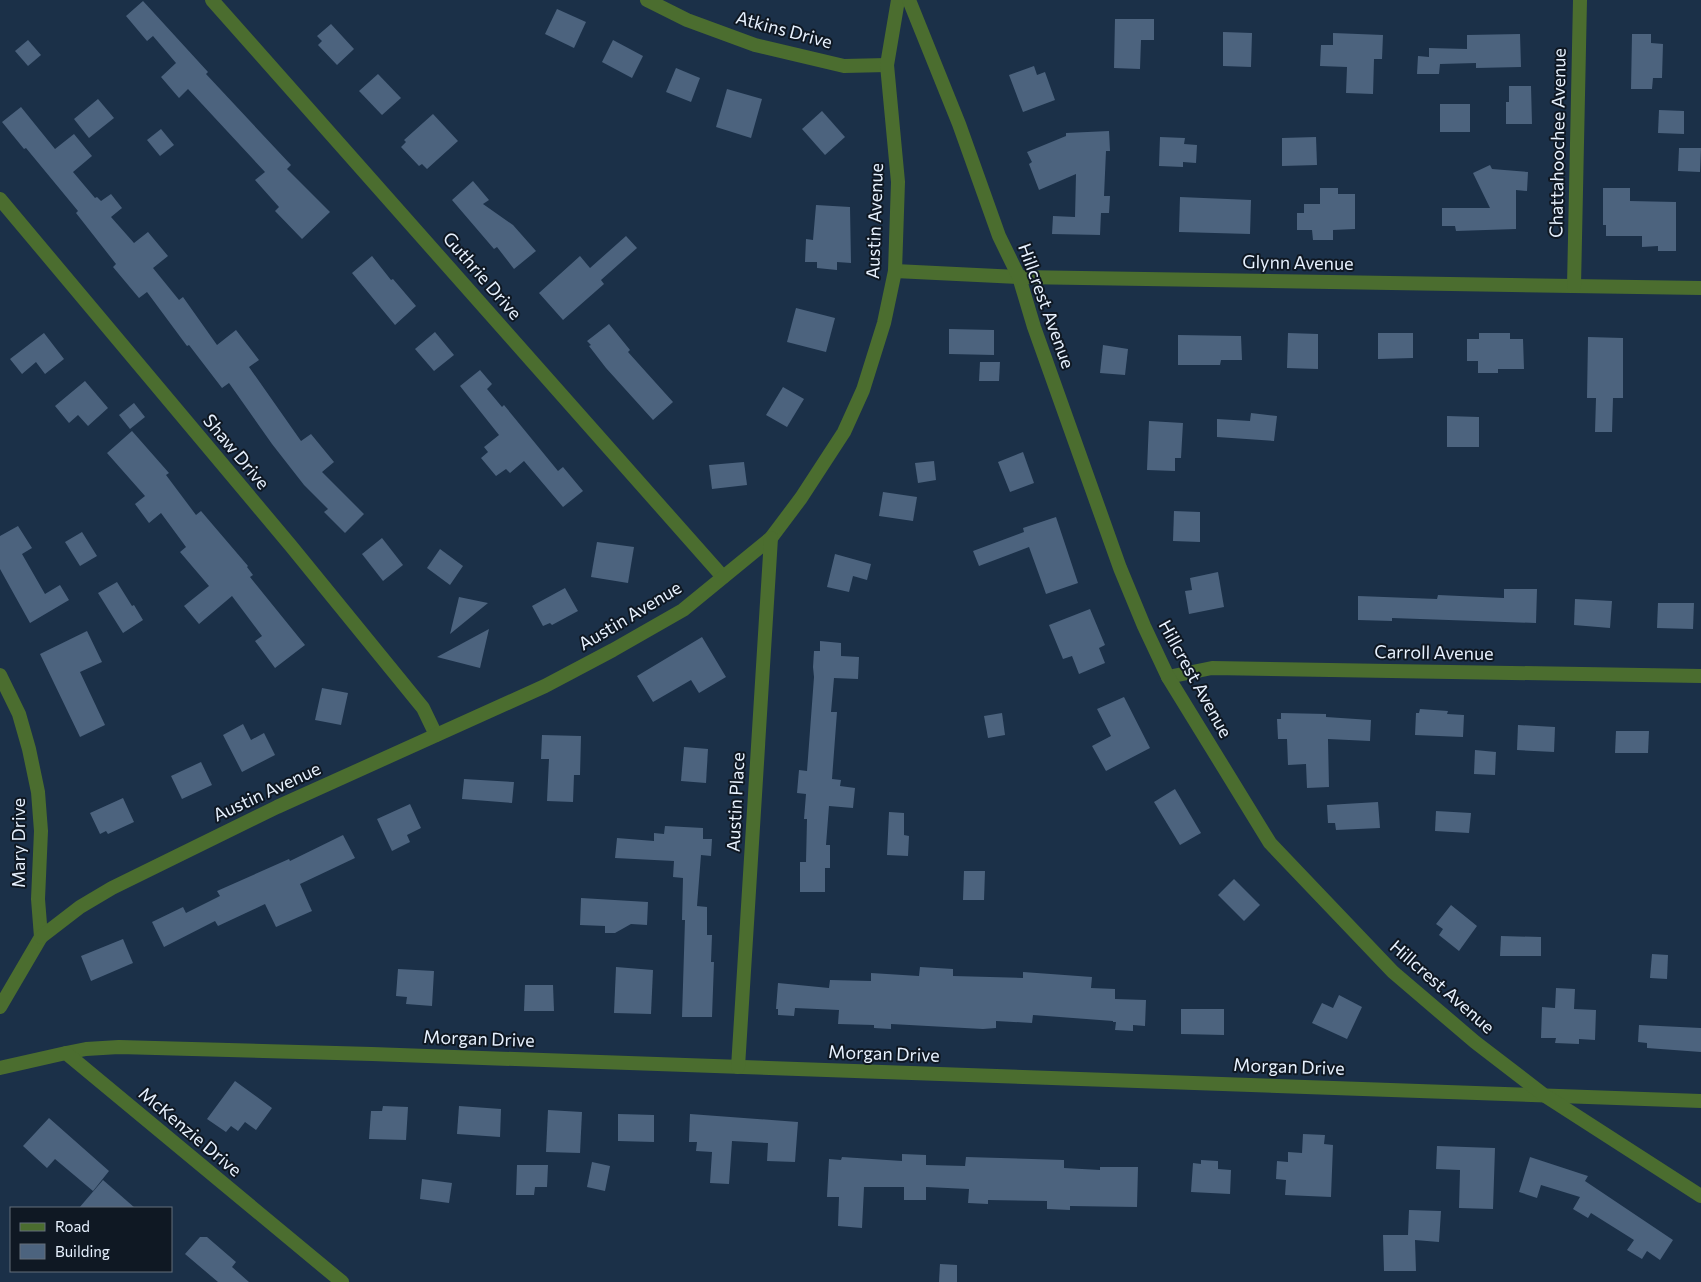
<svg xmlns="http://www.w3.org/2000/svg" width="1701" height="1282" font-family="Commissioner,sans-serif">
	<rect width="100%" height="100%" fill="#1b3048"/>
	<g fill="#4c637e">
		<path d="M143,1L208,72L206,74L291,165L287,169L330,212L302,239L275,211L279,207L255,180L265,172L188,89L179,98L161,77L176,63L153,36L147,41L126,16Z"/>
		<path d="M557,9L586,22L574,48L545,34Z"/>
		<path d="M1115,19H1154V40H1141L1140,69L1114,68Z"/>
		<path d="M331,24L354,49L337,65L318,45L322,41L317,36Z"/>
		<path d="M1223,32L1252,33L1251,67L1223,66Z"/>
		<path d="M1333,33L1383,35L1382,59H1374L1373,94L1346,93L1347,67L1320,66L1321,45H1333Z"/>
		<path d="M1520,34L1521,67L1476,68V63L1440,64L1439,74H1417L1418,56L1429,57V48L1467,49V35Z"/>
		<path d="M1632,34H1651V43L1663,44L1662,78H1653L1652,89H1631Z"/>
		<path d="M28,40L41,55L28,66L15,51Z"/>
		<path d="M613,40L643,56L632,78L602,62Z"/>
		<path d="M1034,66L1037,75L1045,72L1055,100L1023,112L1009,75Z"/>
		<path d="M676,68L700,78L691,102L666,92Z"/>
		<path d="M378,74L401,98L382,115L359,91Z"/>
		<path d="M1509,86H1531L1532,124H1506V102H1509Z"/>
		<path d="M727,89L762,99L751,138L716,127Z"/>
		<path d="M98,99L114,118L89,138L74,119Z"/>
		<rect x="1440" y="104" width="30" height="28"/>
		<path d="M21,107L55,149L74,134L92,156L73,172L95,198L97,197L101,201L111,194L122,208L111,217L134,243L148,232L168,256L153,268L179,300L183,297L217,345L236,330L259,360L249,367L301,441L311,434L334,462L322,472L364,514L345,533L324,512L328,509L304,485L272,444L229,383L222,388L189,345L187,346L147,292L139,298L113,267L116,264L76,213L78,211L26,148L24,149L2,122Z"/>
		<path d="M1659,110L1684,111V134L1658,133Z"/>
		<path d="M822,111L845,137L825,155L802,129Z"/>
		<path d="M433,114L458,141L427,169L422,164L419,166L401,147L406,142L404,140Z"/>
		<path d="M161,129L174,145L160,156L147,140Z"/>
		<path d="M1109,131L1110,151H1106L1104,196H1110L1109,213H1101L1100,235L1052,234L1053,216L1075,217L1076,174L1039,190L1029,164L1032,162L1027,152L1066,136V133Z"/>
		<path d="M1160,137L1185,138L1184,144L1197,145L1196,163L1183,162V167L1159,166Z"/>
		<path d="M1316,137L1317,165L1282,166V138Z"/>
		<path d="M1679,148H1701L1700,172L1678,171Z"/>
		<path d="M1490,165L1492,169L1528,172L1527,191L1516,190V229L1456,231L1455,226H1442V208H1490L1473,173Z"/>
		<path d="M473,181L489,200L483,204L513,225L536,251L514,269L497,247L494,249L452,200Z"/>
		<path d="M1320,188H1338V194H1355V229L1333,230V240H1313L1312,230H1297V213H1304V204H1320Z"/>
		<path d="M1603,188H1630V201L1676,202V251H1658V246L1642,247V236H1606V225H1603Z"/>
		<path d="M1180,197L1251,200L1250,234L1179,232Z"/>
		<path d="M816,205L850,207L851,263L837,262V270L817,268V262H805L806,239L813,240Z"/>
		<path d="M626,236L637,248L601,280L604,284L563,320L539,293L580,256L590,268Z"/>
		<path d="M372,256L391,280L393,279L416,306L395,325L352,273Z"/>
		<path d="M796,308L835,318L826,352L787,342Z"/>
		<path d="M609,324L630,350L628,352L673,402L653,420L606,368L589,346L591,345L587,341Z"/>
		<path d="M949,329L994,330V355L949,354Z"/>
		<path d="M435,332L454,355L434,371L415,349Z"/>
		<path d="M44,333L64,359L45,374L36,362L22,374L10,359Z"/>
		<path d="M1288,333L1318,334V369L1287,368Z"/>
		<path d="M1378,333H1413V358L1378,359Z"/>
		<path d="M1479,333H1510V339H1523L1524,369H1498V373H1478V361H1467V339H1479Z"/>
		<path d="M1178,335L1241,336L1242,360H1221L1220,365H1178Z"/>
		<path d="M1588,337L1623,338V398H1613L1612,432H1595L1596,398H1587Z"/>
		<path d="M1103,345L1128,349L1125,375L1100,373Z"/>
		<path d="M980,362H1000L999,381H979Z"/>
		<path d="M480,370L492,384L487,389L502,407L504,405L558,471L563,467L583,491L563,507L524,461L510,473L506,469L496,476L481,458L488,452L484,447L499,435L460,386Z"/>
		<path d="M85,381L108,408L88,426L78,415L69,423L55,406Z"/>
		<path d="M783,387L804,399L787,427L766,415Z"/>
		<path d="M134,403L145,417L130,429L119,415Z"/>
		<path d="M1251,413L1277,416L1274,441L1217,437V419L1250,421Z"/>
		<path d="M1447,416L1479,417V447H1447Z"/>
		<path d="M1149,421L1183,423L1181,458H1175V471L1147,470Z"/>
		<path d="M132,431L169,473L166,475L196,515L201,511L248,566L247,567L253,575L250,577L305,645L275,668L255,641L262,636L232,596L199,624L184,606L209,586L180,552L186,547L161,513L149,523L135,504L145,496L107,453Z"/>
		<path d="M1023,452L1034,483L1010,492L998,462Z"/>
		<path d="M934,461L936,480L918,483L915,463Z"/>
		<path d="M744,462L747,485L712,489L709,465Z"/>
		<path d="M883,492L917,497L913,521L879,516Z"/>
		<path d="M1174,511L1200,512V542L1173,541Z"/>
		<path d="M1056,517L1078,583L1046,594L1029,547L979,566L973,551L1024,532L1023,528Z"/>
		<path d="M18,526L32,548L22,554L45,594L60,585L69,600L30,623L0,569V536Z"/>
		<path d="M82,532L97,556L80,566L65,542Z"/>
		<path d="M382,538L403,565L383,581L362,554Z"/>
		<path d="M597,542L634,547L628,583L591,577Z"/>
		<path d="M440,549L463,566L450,585L427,568Z"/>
		<path d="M835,554L871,564L867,580L853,576L849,592L827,587Z"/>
		<path d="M1218,572L1224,607L1189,614L1185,591L1192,590L1190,578Z"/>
		<path d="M117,582L132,606L134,605L143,620L123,633L98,593Z"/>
		<path d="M565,588L578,611L552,625L550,623L543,626L532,606Z"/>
		<path d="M1504,589H1537L1536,623L1392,618V621L1358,620V596L1437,599L1438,595L1504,598Z"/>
		<path d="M459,597L488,603L450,634Z"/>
		<path d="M1575,599L1612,601L1610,628L1574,625Z"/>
		<path d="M1658,603H1694L1693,629L1657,628Z"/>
		<path d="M1090,609L1105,645L1099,648L1105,663L1079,674L1072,656L1063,659L1049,625Z"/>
		<path d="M489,629L480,668L437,657Z"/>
		<path d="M87,631L102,662L80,672L105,725L80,737L40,654Z"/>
		<path d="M702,637L726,677L699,693L691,680L653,702L637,676Z"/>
		<path d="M820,641L841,643V656L859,657L858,679L834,678L831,712H837L832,779L841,780L840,786L855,788L853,808L829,806L826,845H830V868H825V892H800V862H806L807,819H804L806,794L797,793L799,770L807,771L814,677L813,667L814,651H820Z"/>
		<path d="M322,688L348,693L341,725L315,720Z"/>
		<path d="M1124,697L1150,748L1106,771L1092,746L1111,736L1097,709Z"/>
		<path d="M1420,709L1448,711L1447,714L1464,715L1463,737L1415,735L1416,713H1419Z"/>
		<path d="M1002,713L1005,735L988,738L984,716Z"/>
		<path d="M1281,713L1326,714V717L1371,720L1370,741L1328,739L1329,787L1307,788L1306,764L1288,765L1287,739H1278L1277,719H1281Z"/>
		<path d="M243,724L251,740L264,733L275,755L242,772L223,735Z"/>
		<path d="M1518,725L1555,727L1554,752L1517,750Z"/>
		<path d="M1616,731H1649L1648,753H1615Z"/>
		<path d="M542,735L581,736L580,775H574L573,802L547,801L549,759H541Z"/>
		<path d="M684,747L708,749L706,783L681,781Z"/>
		<path d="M1475,750L1496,752L1495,775L1474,774Z"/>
		<path d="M201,762L212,785L182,799L171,776Z"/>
		<path d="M464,779L514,782L512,803L462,799Z"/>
		<path d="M1175,789L1201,833L1180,845L1154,802Z"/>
		<path d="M123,798L134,822L108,834L106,831L100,834L90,813Z"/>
		<path d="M1378,802L1380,828L1336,830L1335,823H1328L1327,805Z"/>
		<path d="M410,804L421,828L407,835L410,842L392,851L377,819Z"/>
		<path d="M1436,811L1471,813L1469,833L1435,831Z"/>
		<path d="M889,812L904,813V835L909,836L908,856L887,855Z"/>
		<path d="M665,826L703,828V839H712L711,856L701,855L697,906L707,907V935H712L711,962H714L712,1017H682L685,920H682L683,878L673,877L674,861L615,858L617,838L654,841V833L664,834Z"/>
		<path d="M343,835L355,858L300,884L312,911L276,927L265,904L218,926L215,921L164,947L152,922L183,907L186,913L220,896L217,891L289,859L290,861Z"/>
		<path d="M964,871H985L984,900H963Z"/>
		<path d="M1234,879L1260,905L1244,921L1218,895Z"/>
		<path d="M581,898L648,902L647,925L631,924L615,933H605V926L580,925Z"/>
		<path d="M1451,905L1477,926L1459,951L1439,935L1443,929L1436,924Z"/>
		<path d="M1501,936L1541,937V956H1500Z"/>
		<path d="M123,939L133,963L91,981L81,956Z"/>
		<path d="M1652,954L1668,955L1667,979L1650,978Z"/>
		<path d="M616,967L653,970L651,1014L614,1013Z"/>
		<path d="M920,967L953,969V976L1023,978V972L1092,977L1091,988L1115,989V999L1146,1000L1145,1026L1133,1025V1031L1115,1030L1116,1022H1113V1021L1033,1015L1032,1023L996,1021V1028L983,1029L891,1024V1029L874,1028V1025L838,1024L839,1010L795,1008L794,1016L778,1015V1009H776L778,983L829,988L830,980L871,981V973L919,976Z"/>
		<path d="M398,969L434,971L432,1006L406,1004L407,997L396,996Z"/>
		<path d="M525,985H553L554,1011H524Z"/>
		<path d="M1556,988L1575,989L1574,1009L1596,1010L1595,1040L1579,1039V1044L1555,1043L1556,1038H1541L1542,1007L1555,1008Z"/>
		<path d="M1339,995L1362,1007L1347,1039L1312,1023L1322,1003L1333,1008Z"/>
		<path d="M1181,1009H1224V1035L1181,1034Z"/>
		<path d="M1639,1025L1701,1028V1052L1647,1048V1043L1638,1042Z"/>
		<path d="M235,1081L272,1108L256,1130L245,1122L238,1131L231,1126L226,1132L207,1119Z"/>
		<path d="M383,1106L408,1107L406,1140L369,1139L371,1111H382Z"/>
		<path d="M459,1106L501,1109L500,1137L457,1134Z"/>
		<path d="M548,1110L582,1112L580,1153L546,1152Z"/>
		<path d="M618,1114L654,1115V1142L618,1141Z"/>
		<path d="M690,1114L798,1122L795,1162L767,1161L768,1143L732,1141L729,1184L710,1183L712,1152L696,1151L697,1142H689Z"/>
		<path d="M49,1118L109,1171L93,1191L55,1159L47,1168L23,1146Z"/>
		<path d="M1303,1134L1325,1135L1324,1144L1333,1145L1331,1197L1285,1195L1286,1180L1276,1179L1277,1161L1288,1162V1152L1302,1153Z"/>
		<path d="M1437,1146L1495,1148L1493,1209L1459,1208L1460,1170L1436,1169Z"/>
		<path d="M902,1154L926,1155V1165L965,1166L966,1157L1064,1160V1168L1100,1170V1167H1138L1137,1207L1070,1206V1210L1047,1209V1201L988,1200V1204L968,1203L969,1189L926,1187V1200H904V1187H864L862,1228L838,1226L839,1197H827L829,1159L841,1160L842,1157L902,1161Z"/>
		<path d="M1530,1157L1588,1176L1585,1181L1673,1240L1660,1260L1647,1251L1642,1259L1627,1250L1634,1240L1591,1213L1588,1218L1573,1209L1580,1197L1541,1185L1537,1198L1519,1192Z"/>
		<path d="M1201,1160L1218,1161V1169L1231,1170L1230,1194L1191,1192L1193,1163L1201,1164Z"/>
		<path d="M592,1162L610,1166L605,1191L587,1187Z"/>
		<path d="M517,1165H548L547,1187H535L534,1195H516Z"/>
		<path d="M422,1179L452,1183L449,1203L420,1199Z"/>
		<path d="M103,1180L135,1208H79Z"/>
		<path d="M1409,1210L1441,1211L1439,1242L1415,1240L1416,1271H1384L1383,1235H1408Z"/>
		<path d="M200,1237H207L236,1262L232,1267L249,1282H218L185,1254Z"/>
		<path d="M940,1264L957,1265V1282H939Z"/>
	</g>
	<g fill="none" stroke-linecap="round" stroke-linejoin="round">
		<g stroke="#4b6d2f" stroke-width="14">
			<path d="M212,0L723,577"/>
			<path d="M647,0L687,20L755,45L844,66L887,65"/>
			<path d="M0,199L291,546L423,708L436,735"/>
			<path d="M895,271L1019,277L1701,288"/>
			<path d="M1574,286L1580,0"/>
			<path d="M0,675L19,714L29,749L38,792L41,831L38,899L41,937L0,1007"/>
			<path d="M1168,677L1212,668L1701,676"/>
			<path d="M41,937L80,907L112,888L277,807L545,686L613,650L683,610L771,538L801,498L844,432L863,390L884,323L895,271L898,182L887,65L898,0"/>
			<path d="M66,1053L86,1049L119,1047L372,1054L1701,1101"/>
			<path d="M738,1067L771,538"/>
			<path d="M0,1068L66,1053L342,1282"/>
		</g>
		<path stroke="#4b6d2f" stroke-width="14" d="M909,0L959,124L999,236L1019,277L1034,327L1120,568L1144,626L1168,677L1270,843L1393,972L1475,1042L1544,1095L1701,1196"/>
	</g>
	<g text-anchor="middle" stroke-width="4" stroke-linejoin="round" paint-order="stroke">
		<g font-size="18" fill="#e7f1fe" stroke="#0f1823">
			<text transform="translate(784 30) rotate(15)" y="6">Atkins Drive</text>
			<text transform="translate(1558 143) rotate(-89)" y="6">Chattahoochee Avenue</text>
			<text transform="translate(875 221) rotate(-88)" y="6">Austin Avenue</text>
			<text transform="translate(1298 263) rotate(1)" y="6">Glynn Avenue</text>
			<text transform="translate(482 276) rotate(49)" y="6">Guthrie Drive</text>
			<text transform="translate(1046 306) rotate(70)" y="6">Hillcrest Avenue</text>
			<text transform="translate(236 452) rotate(50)" y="6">Shaw Drive</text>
			<text transform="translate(630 616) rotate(-31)" y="6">Austin Avenue</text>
			<text transform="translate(1434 653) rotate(1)" y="6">Carroll Avenue</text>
			<text transform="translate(1195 679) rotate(61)" y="6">Hillcrest Avenue</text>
			<text transform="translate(267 792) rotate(-25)" y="6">Austin Avenue</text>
			<text transform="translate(736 802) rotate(-87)" y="6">Austin Place</text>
			<text transform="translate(19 843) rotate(-90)" y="6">Mary Drive</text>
			<text transform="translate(1442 987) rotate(41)" y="6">Hillcrest Avenue</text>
			<text transform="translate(479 1039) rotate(2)" y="6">Morgan Drive</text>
			<text transform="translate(884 1054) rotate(2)" y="6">Morgan Drive</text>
			<text transform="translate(1289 1067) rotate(2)" y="6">Morgan Drive</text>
			<text transform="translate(190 1132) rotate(40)" y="6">McKenzie Drive</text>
		</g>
	</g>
	<rect x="10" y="1207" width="162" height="65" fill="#0f1823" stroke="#656f7b"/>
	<rect x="20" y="1223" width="25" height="8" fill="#4b6d2f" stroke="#656f7b"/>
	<text x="55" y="1232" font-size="15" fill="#e7f1fe">Road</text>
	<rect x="20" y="1244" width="25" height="15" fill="#4c637e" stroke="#656f7b"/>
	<text x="55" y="1257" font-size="15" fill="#e7f1fe">Building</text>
</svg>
